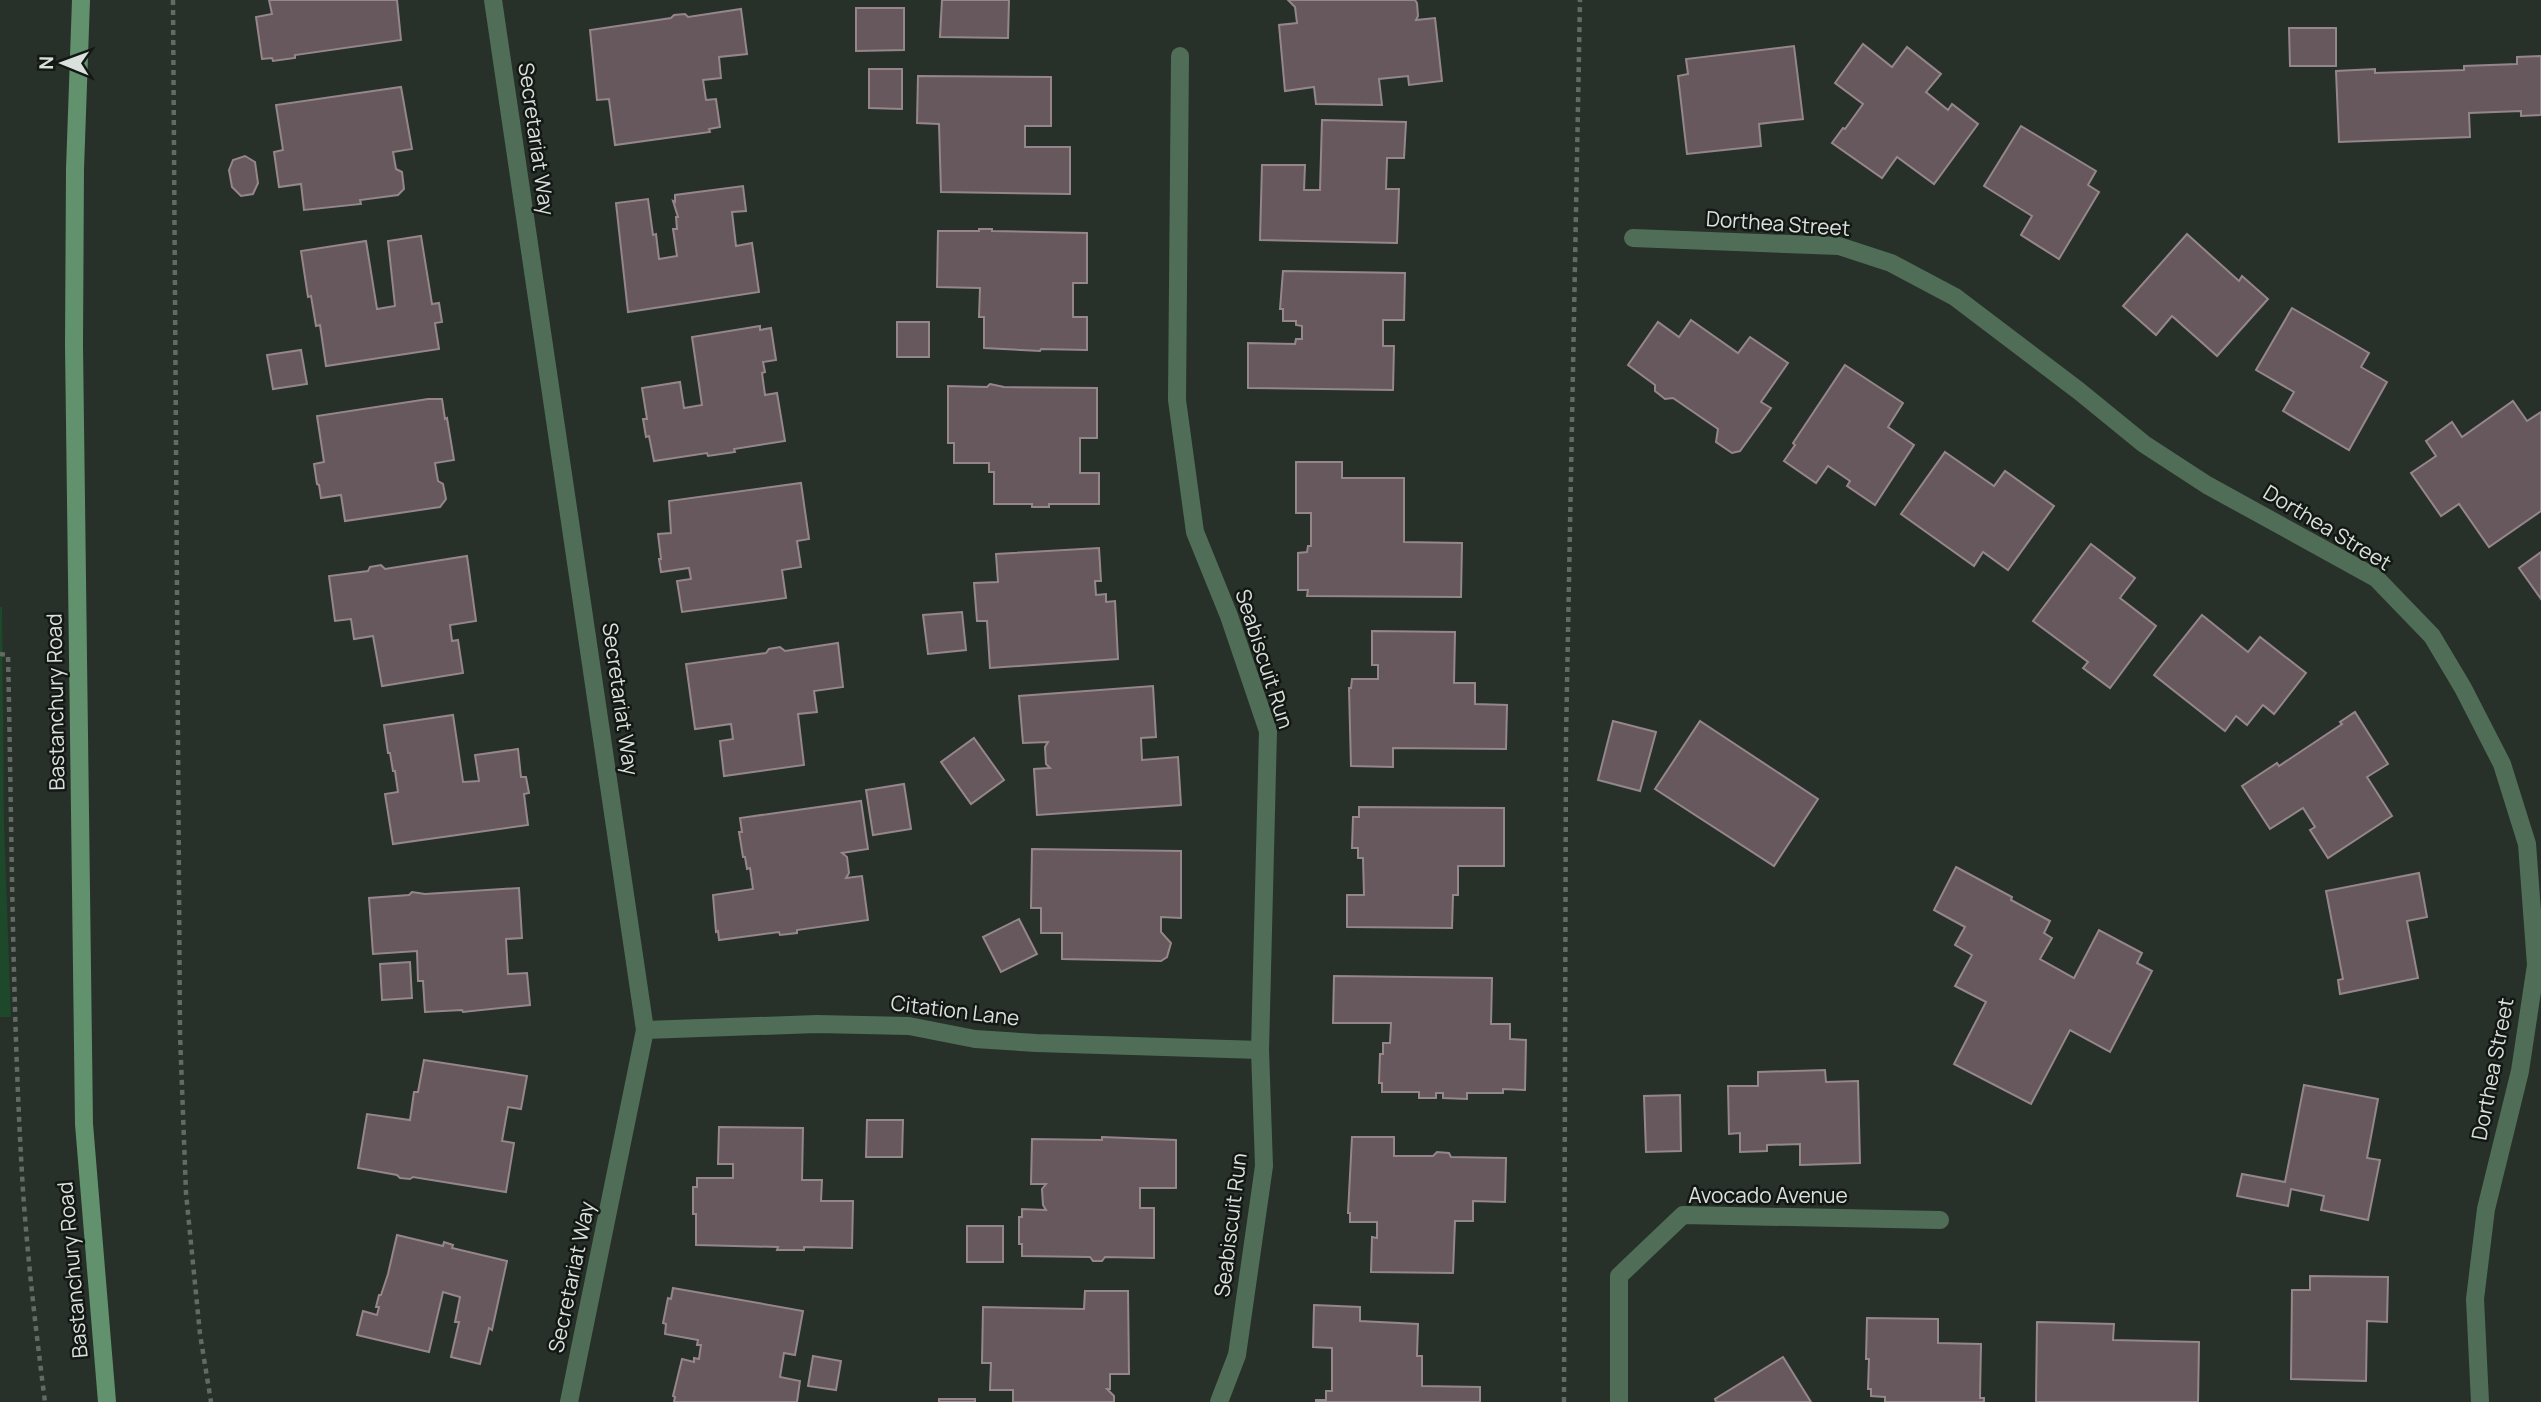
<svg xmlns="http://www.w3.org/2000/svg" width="2541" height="1402" font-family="Manrope,sans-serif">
	<rect width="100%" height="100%" fill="#273129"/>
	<path fill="#1d482a" d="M0,607H2L4,823L11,1017H0Z"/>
	<g fill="#66585d" stroke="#95868c" stroke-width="2">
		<path d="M269,0H397L401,40L295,55V58L273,61L272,58L262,59L256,17L272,14Z"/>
		<path d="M942,0H1009L1008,38L940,37Z"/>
		<path d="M1288,0H1415L1417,3L1418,16L1416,20L1435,18L1442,81L1409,85L1408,76L1379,79L1382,105L1316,104L1314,87L1285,91L1279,25L1297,23L1295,7Z"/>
		<path d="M856,8H904V50L856,51Z"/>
		<path d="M741,9L747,54L719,57L721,78L703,80L706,100L716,99L720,127L709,129L710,132L615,145L609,99L597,100L590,30L671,18L674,15L685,14L688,17Z"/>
		<path d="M2289,28H2336V66H2290Z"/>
		<path d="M1863,44L1892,67L1907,47L1941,74L1926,92L1948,110L1952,104L1978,124L1934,184L1897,157L1882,178L1832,143L1843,128L1845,129L1863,104L1835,83Z"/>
		<path d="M1794,46L1803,119L1759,124L1761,146L1687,154L1678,76L1688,74L1686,59Z"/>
		<path d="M2541,56V115L2521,116V111L2469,113L2470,137L2339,142L2336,71L2375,69V73L2464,70V66L2517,64V57Z"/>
		<path d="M869,69H902V109L869,108Z"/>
		<path d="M918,76L1051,77V126H1025V147H1070V194L941,192L939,124L917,123Z"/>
		<path d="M401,87L412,149L393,152L396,169L402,172L404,189L398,195L360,200L361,204L304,210L301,184L279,187L274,152L283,150L276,105Z"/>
		<path d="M1322,120L1406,122L1404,158H1387L1386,189H1399L1397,243L1260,240L1262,165H1305L1304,190H1320Z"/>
		<path d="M2021,126L2096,171L2088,185L2099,192L2059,259L2021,235L2032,216L1984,186Z"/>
		<path d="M245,156L255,162L258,183L253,194L241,196L232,187L229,170L233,160Z"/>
		<path d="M743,186L746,211L732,212L736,246L752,243L759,292L628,312L616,203L648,199L653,235L656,234L659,259L677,256L673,229H677L676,217H678L673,201L675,202V195Z"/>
		<path d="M979,229H992V231L1087,233V283H1073V317H1087V350L1041,349L1040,351L984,348V317H979L980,288L937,287L938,231H979Z"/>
		<path d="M2187,234L2239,281L2242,276L2268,299L2217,356L2172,316L2156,335L2123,306Z"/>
		<path d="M421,236L432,304L439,303L442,322L435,323L439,349L326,366L320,325L316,326L311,296L308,297L301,251L366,241L377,309L395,306L388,241Z"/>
		<path d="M1283,271L1405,273L1404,320H1383V346H1394L1393,390L1248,388V343L1295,344L1296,339H1302V326L1296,325V321H1283V309H1280Z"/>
		<path d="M2292,308L2369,353L2361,367L2387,382L2349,450L2283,411L2294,392L2256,370Z"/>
		<path d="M1691,320L1738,353L1750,337L1788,363L1761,402L1771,408L1740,451L1732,453L1716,442L1718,429L1673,398L1665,399L1655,391V385L1628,365L1658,322L1679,337Z"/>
		<rect x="897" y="322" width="32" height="35"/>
		<path d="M760,326V330L771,328L776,360L763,362L765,372L762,373L765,395L777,393L785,441L734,449L735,452L708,456L707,453L654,461L649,436L646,437L643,419H647L642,388L680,382L684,408L702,405L692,337Z"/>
		<path d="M301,350L307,384L273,389L267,355Z"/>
		<path d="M1845,365L1903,403L1888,427L1914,445L1875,505L1847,486L1850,481L1828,466L1816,483L1784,461L1795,445L1793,443Z"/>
		<path d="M990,384L1004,387L1097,388V438H1080V473H1099V504H1049V507H1032V504H994V472H989V463H954V443H948V386L987,387Z"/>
		<path d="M428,399H442L445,419L447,418L454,460L435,463L438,481L443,484L446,499L440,507L345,521L341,495L321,498L319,485L317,484L314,464L324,462L317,416Z"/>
		<path d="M2513,401L2527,421L2541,412V511L2489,547L2459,504L2441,516L2411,473L2436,456L2426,441L2452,422L2462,437Z"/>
		<path d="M1945,452L1994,486L2005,471L2054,506L2008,570L1983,552L1974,566L1901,514Z"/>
		<path d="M1296,462H1342V478H1404V542L1462,543L1461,597L1307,596L1308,590H1298V553L1307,552L1308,546H1311V513H1296Z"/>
		<path d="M801,483L809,539L797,541L801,567L782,570L786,598L682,612L677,581L691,579L689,568L661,572L659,559H661L658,534L671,533L669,501Z"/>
		<path d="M2091,544L2135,578L2120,598L2156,626L2110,688L2083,668L2088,662L2033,621Z"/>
		<path d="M1099,548L1101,581H1095L1096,595L1106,594V602L1115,601L1118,659L990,668L987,621H977L974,583L998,582L996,554Z"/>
		<path d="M2541,552V599L2519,568Z"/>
		<path d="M467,556L476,621L450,625L452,641L458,640L463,673L382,686L373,636L354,639L351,619L335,621L329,576L368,571L370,567L381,565L385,569Z"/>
		<path d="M962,612L966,650L928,654L923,615Z"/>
		<path d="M2202,615L2248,652L2260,637L2306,673L2274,714L2263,705L2247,725L2236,716L2225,731L2154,675Z"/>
		<path d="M1372,631L1455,632L1454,683H1475V704L1507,705L1506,749L1393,748V767L1351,766L1349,688H1351L1352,679H1378V665H1372Z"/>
		<path d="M838,643L843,687L814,691L817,712L798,714L804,765L724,776L720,741L733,739L731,724L695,729L686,664L766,653L769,649L780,647L785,651Z"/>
		<path d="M1153,686L1156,737L1141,738L1142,760L1178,757L1181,805L1037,815L1034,769L1050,768L1046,764L1045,747L1048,742L1023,743L1019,696Z"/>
		<path d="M2355,712L2388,764L2367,777L2392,816L2328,858L2310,830L2315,827L2303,808L2270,829L2242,786L2277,763L2279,766L2342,724L2340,722Z"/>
		<path d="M453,715L463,782L479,781L475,755L518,749L521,777H526L529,793L524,794L528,825L393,844L385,794L398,792L395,771H393L390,753H388L384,725Z"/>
		<path d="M1613,721L1656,732L1640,791L1598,780Z"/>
		<path d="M1700,721L1818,799L1774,866L1655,789Z"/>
		<path d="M974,738L1004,780L971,804L941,762Z"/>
		<path d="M904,784L911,829L873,835L866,790Z"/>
		<path d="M861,801L868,849L842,853L847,857L849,873L846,878L862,876L868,920L797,930V933L780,935L779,932L719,940L718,931L716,932L713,895L753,889L750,868L747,869L745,857H743L739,832H742L740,818Z"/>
		<path d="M1359,807L1504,808V866H1458V895H1453L1452,928L1347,927V895H1364L1363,858H1358V848H1352L1353,817H1359Z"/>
		<path d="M1032,849L1181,851V918L1161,917V932L1171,943L1167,957L1161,961L1062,959V933H1041V908H1031Z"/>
		<path d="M1956,867L2012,897L2011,900L2050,921L2044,933L2052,938L2040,959L2074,978L2099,930L2142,953L2137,963L2152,971L2110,1052L2070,1030L2031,1104L1954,1064L1986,1002L1955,986L1972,955L1955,945L1965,927L1934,910Z"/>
		<path d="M2419,873L2427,917L2407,921L2418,978L2340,994L2338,980L2343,979L2326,891Z"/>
		<path d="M519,888L522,938L506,939L508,974L527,973L530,1005L463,1012L462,1010L425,1012L423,981H418L417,951L373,954L369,898L409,895L412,892L425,894Z"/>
		<path d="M1019,919L1037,954L1001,972L983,937Z"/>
		<path d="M410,962L412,998L382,1000L380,964Z"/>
		<path d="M1334,976L1492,978L1491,1024H1510V1039L1526,1040L1525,1090L1503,1089V1093H1467V1099L1443,1098V1093H1436V1098H1419V1092H1382V1083H1379L1380,1054H1383V1043H1390L1391,1023H1333Z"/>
		<path d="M424,1060L527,1076L521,1109L508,1107L502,1141L514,1143L506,1192L413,1177L410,1179L400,1178L397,1175L358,1168L367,1114L410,1120L414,1092H418Z"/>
		<path d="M1825,1070L1826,1082L1858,1081L1860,1163L1800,1165V1144L1767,1145V1151L1740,1152V1133L1729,1134L1728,1086H1758V1072Z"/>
		<path d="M2304,1085L2378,1099L2367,1158L2380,1160L2368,1220L2321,1210L2324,1196L2291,1189L2288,1206L2237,1196L2242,1174L2285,1182Z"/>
		<path d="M1680,1095L1681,1151L1646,1152L1644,1096Z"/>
		<path d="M867,1120H903L902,1157H866Z"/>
		<path d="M719,1127L803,1128L802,1180H822L821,1201H853L852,1248L804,1247V1250H777L778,1247L696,1245V1214H693V1187H697V1178H733V1164H718Z"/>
		<path d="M1102,1137L1176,1140V1188H1140V1208H1154V1258L1105,1257L1102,1261H1093L1090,1257L1022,1256V1244H1019V1217H1022V1209L1046,1210L1043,1205L1042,1189L1046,1184H1031L1032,1139L1102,1140Z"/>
		<path d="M1352,1137H1394V1156H1433L1437,1152L1449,1153L1451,1157L1506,1158L1505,1202L1473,1201V1221H1455L1453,1273L1371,1272L1372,1237L1377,1238V1222H1350V1213H1348Z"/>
		<rect x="967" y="1226" width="36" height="36"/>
		<path d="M397,1235L443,1246L444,1242L453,1245L452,1248L507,1261L492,1330L489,1328L480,1364L451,1357L459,1322H455L460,1297L443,1292L429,1352L357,1335L363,1311L377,1315L379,1307H376L379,1295H381L388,1274Z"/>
		<path d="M2310,1276L2388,1277L2387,1322L2367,1321L2366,1381L2291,1379L2292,1290H2310Z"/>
		<path d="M673,1288L803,1311L795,1355L784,1353L780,1377L800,1381L797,1402H674L675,1397L673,1396L682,1359L694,1362V1358L699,1359L701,1345H697L698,1340L665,1334L666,1324L663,1323L668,1298L671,1299Z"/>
		<path d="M1085,1291H1128L1129,1374H1110V1389H1107L1114,1396V1402H1013V1390H990L991,1363H982L983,1307L1084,1309Z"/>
		<path d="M1314,1305L1360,1307V1321L1418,1324L1417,1356H1422V1386L1480,1387V1402H1316V1400H1326V1391H1332V1348L1313,1347Z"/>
		<path d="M1867,1318L1938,1319V1343L1981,1344L1980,1398H1984V1402H1885V1397L1871,1396V1389H1868L1869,1359H1866Z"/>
		<path d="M2037,1322L2114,1324L2113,1340L2199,1342L2198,1402H2036Z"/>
		<path d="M813,1356L841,1361L836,1390L808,1386Z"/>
		<path d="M1783,1357L1811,1402H1716L1715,1399Z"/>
		<rect x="939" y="1399" width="36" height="3"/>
	</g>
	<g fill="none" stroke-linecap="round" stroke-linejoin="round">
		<g stroke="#626a63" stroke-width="4.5" stroke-dasharray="5 5" stroke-linecap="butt">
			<path d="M173,0L180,1034L186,1193L200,1334L211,1402"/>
			<path d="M0,654L8,655C12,834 12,1013 23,1191C28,1262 36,1332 45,1402"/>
			<path d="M1564,1402L1566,738L1580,0"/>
		</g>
		<g stroke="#506e57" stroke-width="18">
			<path d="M493,0L645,1030L569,1402"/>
			<path d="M1180,56L1177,400L1195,532L1229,616L1268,731L1260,1050L1264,1166L1237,1355L1219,1402"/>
			<path d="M1633,238L1839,246L1891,263L1955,297L2079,391L2144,444L2207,485L2376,578L2432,636L2463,688L2502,764L2527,844L2536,965L2520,1071L2486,1209L2475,1299L2480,1402"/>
			<path d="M645,1030L817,1024L909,1026L975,1039L1036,1043L1260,1050"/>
			<path d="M1619,1402V1276L1683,1215L1940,1220"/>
		</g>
		<path stroke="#62916d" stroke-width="18" d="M81,0L75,169L74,345L84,1124L107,1402"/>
	</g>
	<g text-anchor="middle" stroke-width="5" stroke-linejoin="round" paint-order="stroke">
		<g font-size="21" fill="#dae0db" stroke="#131814">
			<text transform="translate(536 139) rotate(82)" y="7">Secretariat Way</text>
			<text transform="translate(1778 224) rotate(4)" y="7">Dorthea Street</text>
			<text transform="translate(2327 528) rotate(31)" y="7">Dorthea Street</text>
			<text transform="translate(1264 659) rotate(72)" y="7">Seabiscuit Run</text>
			<text transform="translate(620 699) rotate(82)" y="7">Secretariat Way</text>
			<text transform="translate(56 702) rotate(-91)" y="7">Bastanchury Road</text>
			<text transform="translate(955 1011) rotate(7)" y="7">Citation Lane</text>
			<text transform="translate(2493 1069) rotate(-79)" y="7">Dorthea Street</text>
			<text x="1768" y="1203">Avocado Avenue</text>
			<text transform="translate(1231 1225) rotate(-83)" y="7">Seabiscuit Run</text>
			<text transform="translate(73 1270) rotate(-95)" y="7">Bastanchury Road</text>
			<text transform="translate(572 1277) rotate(-78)" y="7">Secretariat Way</text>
		</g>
	</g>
	<g transform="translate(63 63) rotate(271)" stroke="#131814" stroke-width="5" paint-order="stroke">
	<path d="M0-5L12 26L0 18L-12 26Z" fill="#dae0db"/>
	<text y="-10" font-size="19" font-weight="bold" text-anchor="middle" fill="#dae0db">N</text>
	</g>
</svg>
